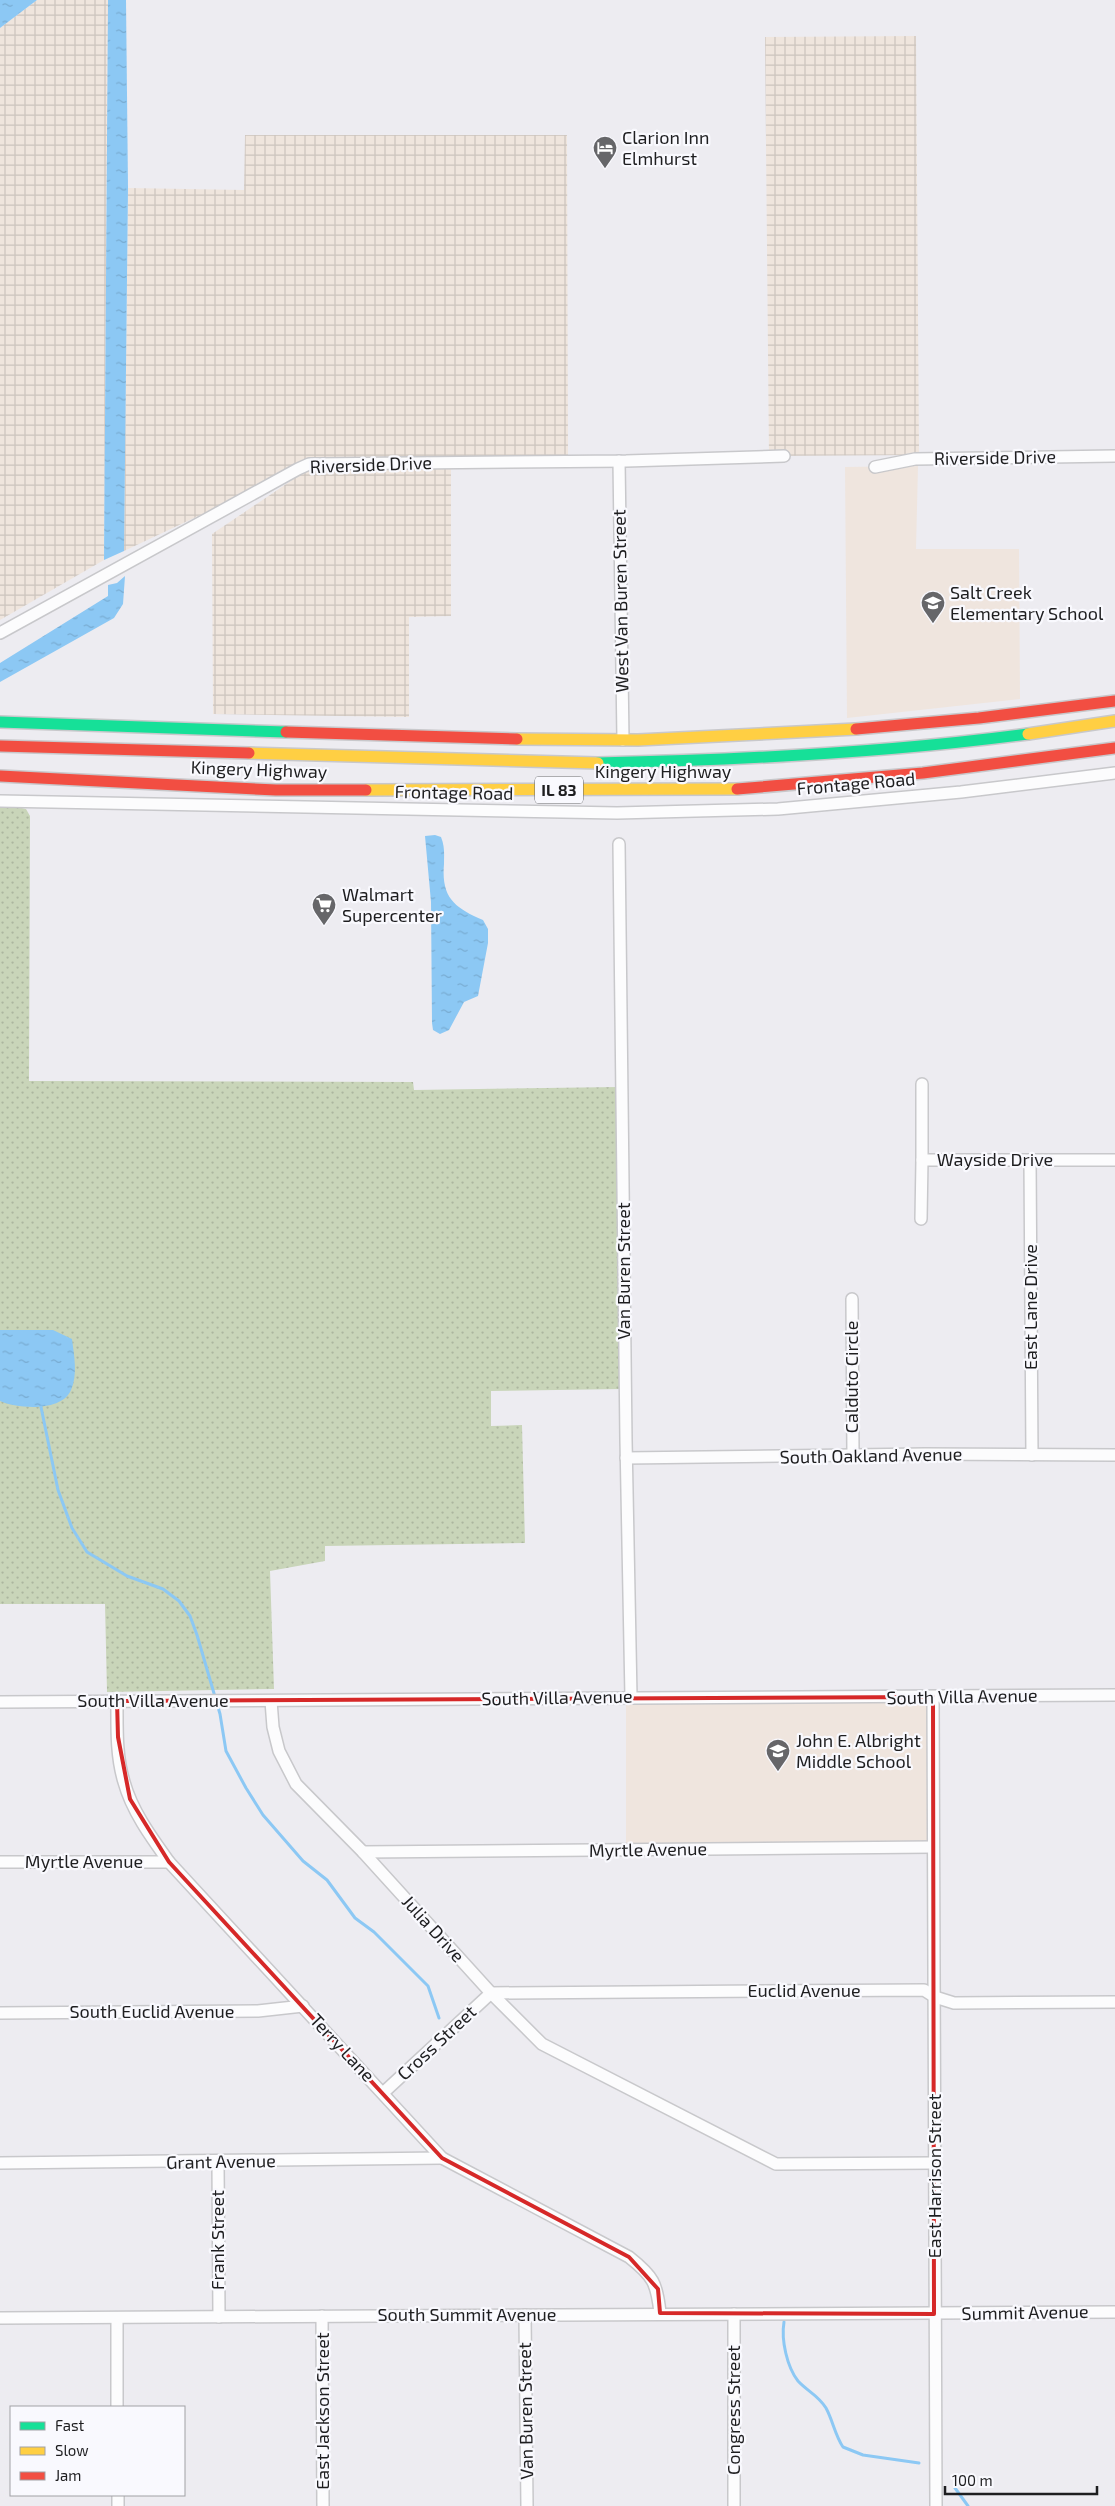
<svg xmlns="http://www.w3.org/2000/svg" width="1115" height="2506" font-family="'Exo 2',sans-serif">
	<defs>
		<pattern id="industrial-grid" width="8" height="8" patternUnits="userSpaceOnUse" patternTransform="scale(1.25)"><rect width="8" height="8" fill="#efe5dd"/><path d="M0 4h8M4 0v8" fill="none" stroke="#ccc4bd"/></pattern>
		<pattern id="grass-dots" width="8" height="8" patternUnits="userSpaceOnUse" patternTransform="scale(1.25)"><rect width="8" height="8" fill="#c9d5b9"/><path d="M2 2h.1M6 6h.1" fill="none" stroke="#acb69f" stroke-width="1.8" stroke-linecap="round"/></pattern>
		<pattern id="water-ripples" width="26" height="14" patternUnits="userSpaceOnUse" patternTransform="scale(1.25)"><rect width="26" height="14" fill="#8cc8f4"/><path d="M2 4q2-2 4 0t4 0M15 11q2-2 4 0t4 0" fill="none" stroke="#78abd1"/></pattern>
	</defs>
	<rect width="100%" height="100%" fill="#edecf1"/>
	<g fill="url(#industrial-grid)">
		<path d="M37,0H108V3L104,560L0,620V28Z"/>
		<path d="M916,36L919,455L769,456L765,37Z"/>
		<path d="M245,135H567L568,457L307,460L245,494L124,551L128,188L244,190Z"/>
		<path d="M451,466V616L409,617V717L213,714L212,534L310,468Z"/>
	</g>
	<g fill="#efe5de">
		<path d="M918,466L916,549H1019L1020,699L847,718L845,467Z"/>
		<path d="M626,1701H930L929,1843L626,1847Z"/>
	</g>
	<path fill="url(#grass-dots)" d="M14,806L26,809L30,816L29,1081L413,1082L414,1090L619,1087L621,1389L491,1391V1426L522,1425L525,1543L325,1546V1561L270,1571L274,1689L107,1692L105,1604H0V807Z"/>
	<g fill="url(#water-ripples)">
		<path d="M0,0H37L0,28Z"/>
		<path d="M108,0H126L128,188L124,551L104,560Z"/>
		<path d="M125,576L123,604L114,618L0,682V663L108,596V585L117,583Z"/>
		<path d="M435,835L441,837C445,847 444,854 444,864C441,898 455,908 483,920L488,929V943L478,996L464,1002L449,1030L440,1034L433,1030L432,1023L431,902L425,836Z"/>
		<path d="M0,1330H53L72,1339C74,1355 78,1375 71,1390C62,1412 18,1409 0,1401Z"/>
	</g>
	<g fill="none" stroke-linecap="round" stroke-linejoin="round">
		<g stroke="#8cc8f4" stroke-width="3">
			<path d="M41,1407L58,1490L72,1528L87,1552L127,1576L163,1589L179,1601L190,1616L197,1635L220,1714L226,1751L246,1788L263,1815L303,1861L327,1880L355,1918L374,1932L428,1986L439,2018"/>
			<path d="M784,2322C781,2340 787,2367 798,2381C807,2391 818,2395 826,2408C833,2421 835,2435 843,2447L863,2455L919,2463"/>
			<path d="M955,2488L968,2506"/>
		</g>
		<defs>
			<g id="street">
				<path d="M619,461L623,740"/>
				<path d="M875,467L915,459L1115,456"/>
				<path d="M0,633L298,469L309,464L626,461L784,456"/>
				<path d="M0,801L617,813L778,809L961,792L1115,773"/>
				<path d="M619,844L626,1440L631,1697"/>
				<path d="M922,1084V1160H1115"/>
				<path d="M1030,1160L1032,1455"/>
				<path d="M921,1219L922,1160"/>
				<path d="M852,1299L853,1456"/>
				<path d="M626,1458L925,1454L1115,1455"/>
				<path d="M933,1697L936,2506"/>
				<path d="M117,1701C117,1728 116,1756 124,1782C132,1811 151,1837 169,1862L442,2158L629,2257C653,2276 657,2283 660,2313"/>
				<path d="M271,1701L273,1727L279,1751L296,1784L363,1852L491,1993L542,2044L776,2164L935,2163"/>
				<path d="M0,1702L1115,1695"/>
				<path d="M363,1852L933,1847"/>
				<path d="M0,1862H169"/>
				<path d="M0,2013L258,2011L303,2006"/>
				<path d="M383,2093L491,1993L924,1990L935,1997L954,2003L1115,2002"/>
				<path d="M218,2162L219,2317"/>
				<path d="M0,2163L442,2158"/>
				<path d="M734,2314V2506"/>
				<path d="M525,2315L527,2506"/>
				<path d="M322,2316L323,2506"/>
				<path d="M0,2318L1115,2312"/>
				<path d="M117,2318V2407"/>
				<path d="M118,2495V2506"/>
			</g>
			<g id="fast">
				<path d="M0,722L286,732"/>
				<path d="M598,763C742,760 885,753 1028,734"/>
			</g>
			<g id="slow">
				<path d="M1028,734L1115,721"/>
				<path d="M517,739L638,740L856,729"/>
				<path d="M249,753L598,763"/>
				<path d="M366,790L737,789"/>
			</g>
			<g id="jam">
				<path d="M856,729L979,718L1115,701"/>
				<path d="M286,732L517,739"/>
				<path d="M0,746L249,753"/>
				<path d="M0,776L276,790H366"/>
				<path d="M737,789L923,773L1115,748"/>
			</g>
		</defs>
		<use href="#street" stroke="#c8c8cb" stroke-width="14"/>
		<use href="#fast" stroke="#c8c8cb" stroke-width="14"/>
		<use href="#slow" stroke="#c8c8cb" stroke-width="14"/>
		<use href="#jam" stroke="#c8c8cb" stroke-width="14"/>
		<use href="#street" stroke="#fcfcfd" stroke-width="11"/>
		<use href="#fast" stroke="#16e098" stroke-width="11"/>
		<use href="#slow" stroke="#ffcf43" stroke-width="11"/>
		<use href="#jam" stroke="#f24e42" stroke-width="11"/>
	</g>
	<path fill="none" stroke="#d62828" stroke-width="4" stroke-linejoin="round" d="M933,1697L934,2314L660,2313L658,2289L629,2257L442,2158L169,1862L130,1799L118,1737L117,1701Z"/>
	<defs>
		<symbol id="hotel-pin" viewBox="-11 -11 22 30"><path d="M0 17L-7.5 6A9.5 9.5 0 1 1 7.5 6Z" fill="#666669" stroke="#f9f9fe"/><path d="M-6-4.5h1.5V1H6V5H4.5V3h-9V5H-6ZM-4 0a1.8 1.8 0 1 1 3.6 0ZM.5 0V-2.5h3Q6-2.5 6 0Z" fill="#fff"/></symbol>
		<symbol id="school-pin" viewBox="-11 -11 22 30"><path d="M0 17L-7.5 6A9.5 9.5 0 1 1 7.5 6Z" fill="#666669" stroke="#f9f9fe"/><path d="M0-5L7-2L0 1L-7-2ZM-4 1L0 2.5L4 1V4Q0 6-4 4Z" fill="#fff"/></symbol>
		<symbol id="supermarket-pin" viewBox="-11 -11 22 30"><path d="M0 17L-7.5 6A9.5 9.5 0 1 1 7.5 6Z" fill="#666669" stroke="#f9f9fe"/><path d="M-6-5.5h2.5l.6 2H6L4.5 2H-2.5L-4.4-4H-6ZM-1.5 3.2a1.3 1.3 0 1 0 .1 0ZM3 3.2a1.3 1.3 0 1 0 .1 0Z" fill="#fff"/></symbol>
	</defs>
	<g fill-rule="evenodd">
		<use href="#hotel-pin" x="591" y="134" width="28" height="38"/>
		<use href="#school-pin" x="919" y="589" width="28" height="38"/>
		<use href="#supermarket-pin" x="310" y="891" width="28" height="38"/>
		<use href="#school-pin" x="764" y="1737" width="28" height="38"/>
	</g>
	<g text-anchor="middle" stroke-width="4.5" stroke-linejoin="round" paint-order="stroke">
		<rect fill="#f9f9fe" stroke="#606063" stroke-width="1" x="535" y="776.5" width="48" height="27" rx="4"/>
		<g font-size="16" font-weight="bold" fill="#1e1e20">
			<text x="559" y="796">IL 83</text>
		</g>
		<g font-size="18" fill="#1e1e20" stroke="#f9f9fe" text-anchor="start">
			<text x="622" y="144">Clarion Inn<tspan x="622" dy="21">Elmhurst</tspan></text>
			<text x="950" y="599">Salt Creek<tspan x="950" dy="21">Elementary School</tspan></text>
			<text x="342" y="901">Walmart<tspan x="342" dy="21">Supercenter</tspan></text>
			<text x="796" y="1747">John E. Albright<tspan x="796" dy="21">Middle School</tspan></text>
		</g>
		<g font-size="18" fill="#1e1e20" stroke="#f9f9fe">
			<text transform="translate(995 458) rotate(-1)" y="6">Riverside Drive</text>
			<text transform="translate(371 465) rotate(-2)" y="6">Riverside Drive</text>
			<text transform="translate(621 601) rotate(-91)" y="6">West Van Buren Street</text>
			<text transform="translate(259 770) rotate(2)" y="6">Kingery Highway</text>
			<text x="663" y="778">Kingery Highway</text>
			<text transform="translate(856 784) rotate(-5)" y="6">Frontage Road</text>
			<text transform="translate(454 793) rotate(1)" y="6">Frontage Road</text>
			<text x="995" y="1166">Wayside Drive</text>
			<text transform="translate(624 1271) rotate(-90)" y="6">Van Buren Street</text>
			<text transform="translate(1031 1307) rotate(-90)" y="6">East Lane Drive</text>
			<text transform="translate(852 1377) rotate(-90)" y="6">Calduto Circle</text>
			<text transform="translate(871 1456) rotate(-1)" y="6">South Oakland Avenue</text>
			<text transform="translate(962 1697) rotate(-1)" y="6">South Villa Avenue</text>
			<text transform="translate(557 1698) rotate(-1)" y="6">South Villa Avenue</text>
			<text x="153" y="1707">South Villa Avenue</text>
			<text transform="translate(648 1850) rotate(-1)" y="6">Myrtle Avenue</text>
			<text x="84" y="1868">Myrtle Avenue</text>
			<text transform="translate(433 1929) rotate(48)" y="6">Julia Drive</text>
			<text x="804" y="1997">Euclid Avenue</text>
			<text x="152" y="2018">South Euclid Avenue</text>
			<text transform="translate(437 2043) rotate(-43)" y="6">Cross Street</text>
			<text transform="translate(342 2048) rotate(47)" y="6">Terry Lane</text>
			<text transform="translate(221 2162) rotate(-1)" y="6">Grant Avenue</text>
			<text transform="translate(935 2176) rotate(-90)" y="6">East Harrison Street</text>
			<text transform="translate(218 2240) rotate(-90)" y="6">Frank Street</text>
			<text transform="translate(1025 2313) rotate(-1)" y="6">Summit Avenue</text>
			<text x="467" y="2321">South Summit Avenue</text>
			<text transform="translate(734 2410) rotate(-90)" y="6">Congress Street</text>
			<text transform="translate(323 2411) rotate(-90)" y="6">East Jackson Street</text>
			<text transform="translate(526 2411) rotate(-91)" y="6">Van Buren Street</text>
		</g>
	</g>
	<rect x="10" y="2406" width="175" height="90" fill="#f9f9fe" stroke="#a1a1a5"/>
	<rect x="20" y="2422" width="25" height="8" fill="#16e098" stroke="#a1a1a5"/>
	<text x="55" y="2431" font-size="15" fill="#1e1e20">Fast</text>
	<rect x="20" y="2447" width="25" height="8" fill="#ffcf43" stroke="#a1a1a5"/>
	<text x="55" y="2456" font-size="15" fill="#1e1e20">Slow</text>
	<rect x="20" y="2472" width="25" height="8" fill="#f24e42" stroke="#a1a1a5"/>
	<text x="55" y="2481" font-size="15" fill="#1e1e20">Jam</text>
	<path d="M945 2486v8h152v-8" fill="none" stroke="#1e1e20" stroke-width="2.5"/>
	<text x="952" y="2486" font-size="15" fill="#1e1e20" stroke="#f9f9fe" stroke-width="4" paint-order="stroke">100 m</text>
</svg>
